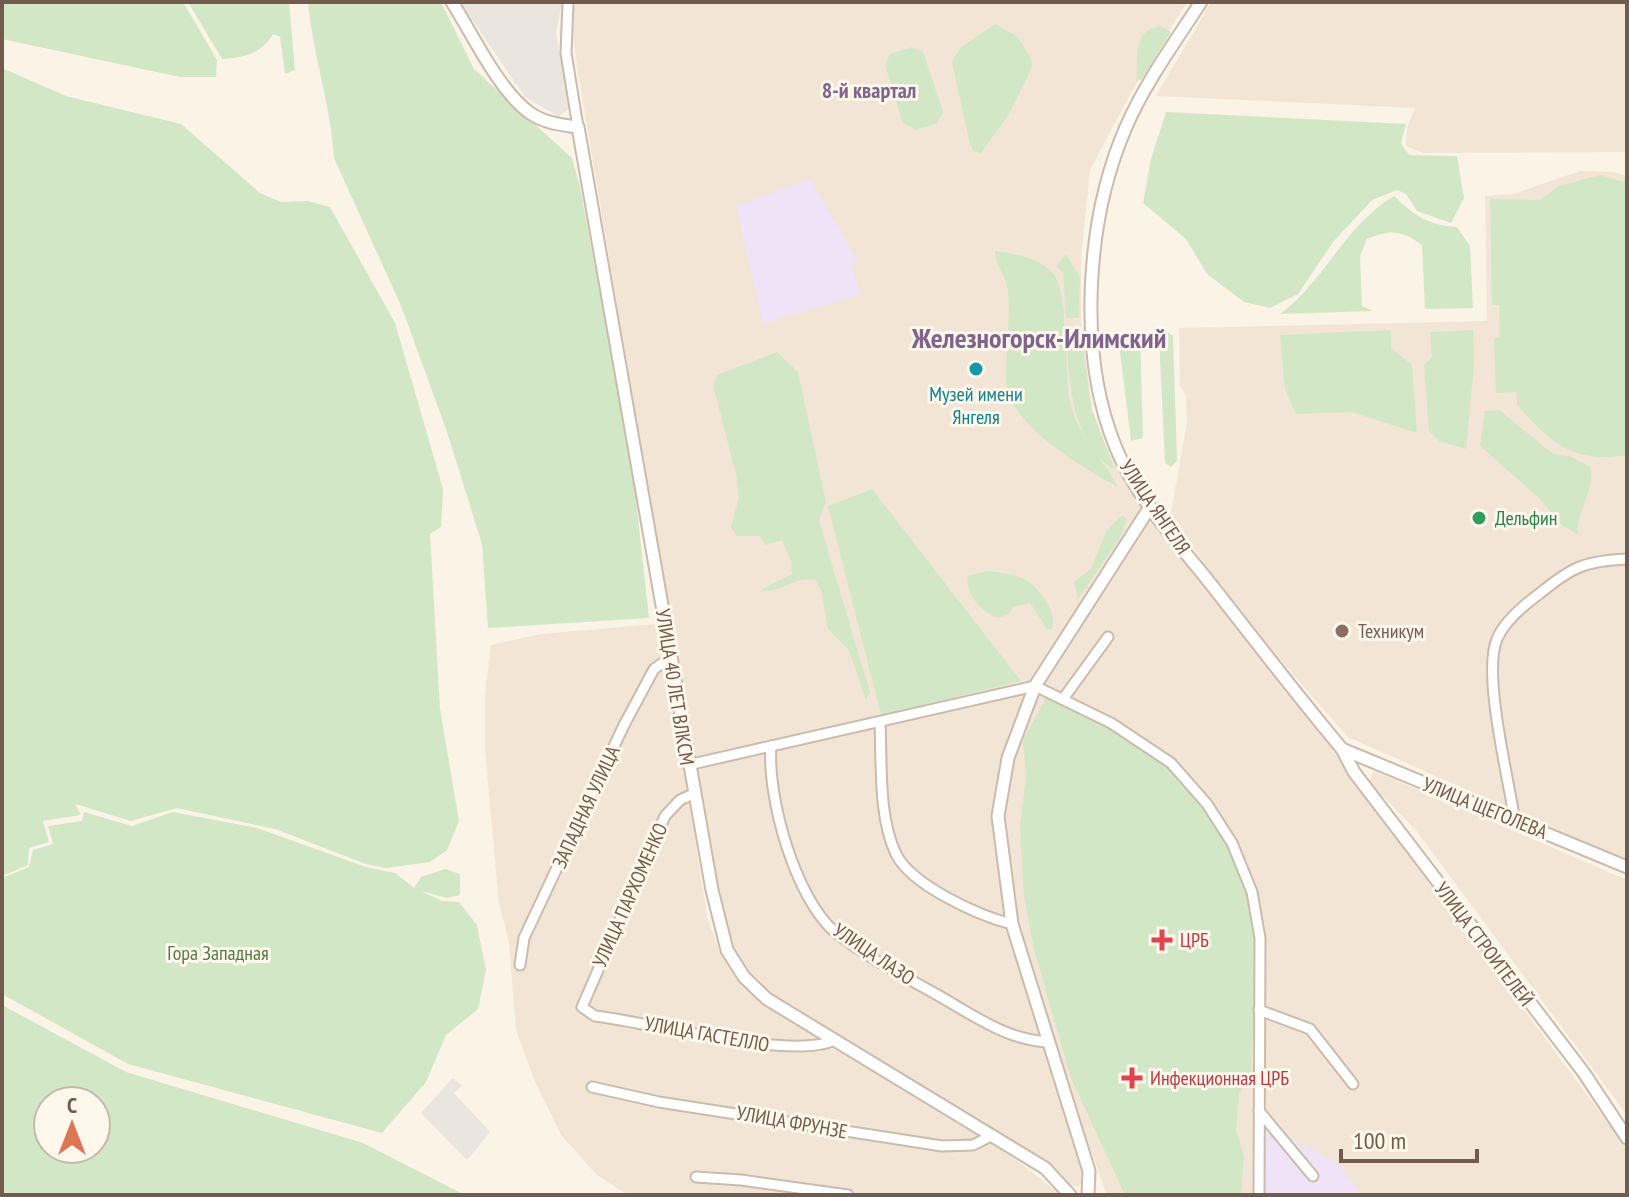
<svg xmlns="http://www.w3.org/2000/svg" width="1629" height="1197" font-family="'PT Sans Narrow',sans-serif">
	<rect width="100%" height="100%" fill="#fbf3e6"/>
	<g fill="#f2e5d5">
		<path d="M574,2H1187L1131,93L1090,170L1081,258V323L1093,412L1105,444L1144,508L1035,681L694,761L577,67L572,24Z"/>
		<path d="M1211,2H1627V152L1423,153L1406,146L1407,128L1415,108L1156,96Z"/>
		<path d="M1580,171L1614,172L1627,176V861L1348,737L1261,638L1170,518L1187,423L1186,396L1180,386L1179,328L1487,321L1485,196L1514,194Z"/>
		<path d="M1149,513L1328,744L1627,1149V1195H1107L1060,1065L1023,944L1005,840L1006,802L1012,763L1031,702Z"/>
		<path d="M656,624L675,708L707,917L719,951L735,977L757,998L792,1022L1001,1148L1061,1195H628L597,1175L561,1135L533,1077L516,1030L509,942L499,903L485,750V693L491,645L541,634Z"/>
		<path d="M1031,689L1009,732L997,788L994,823L998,873L1016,957L1086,1178L1078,1187L1068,1184L1033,1153L797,1011L756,981L735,954L727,931L692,768L718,765L767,749L893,723Z"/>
		<path d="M1374,771L1627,880V1115L1415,829L1369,782Z"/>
	</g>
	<g fill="#ebe5df">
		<path d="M460,2H562L556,33L570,108L559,117L525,97Z"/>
		<path d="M453,1078L462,1086L454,1093L490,1132L467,1160L421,1113Z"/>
	</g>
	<g fill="#f0e2f7">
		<path d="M810,179L858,261L851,264L861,294L763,324L736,206Z"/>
		<path d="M1263,1125L1337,1162L1362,1195H1265Z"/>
	</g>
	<g fill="#d2e7c5" fill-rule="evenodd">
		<path d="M2,2H183L217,60L216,77H180L2,39Z"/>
		<path d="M188,2H289L295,70L285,74L280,37L273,34C261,54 245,57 222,59Z"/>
		<path d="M308,2H441L474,69L572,158L580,187L632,464L649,618L488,628L482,544L447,432L402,308L334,158C331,106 313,55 308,2Z"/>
		<path d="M995,24L1017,36L1031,58L1032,67L1009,114L981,153L974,152L970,144L952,62L961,47Z"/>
		<path d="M1160,26L1171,32L1142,79L1136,81C1139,57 1131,31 1160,26Z"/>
		<path d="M912,47L923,52L943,112L937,123L916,130L903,123L885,65L890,54Z"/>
		<path d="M2,68L66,96L181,124L260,193L281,202L308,201L330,207L395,323L443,489L441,527L430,534L440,709L459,821L447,850L430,862L386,868L366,864L275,829L177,808L131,821L75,804L81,815L43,821L49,842L29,848L28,865L2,876Z"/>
		<path d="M1166,112L1406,124L1401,143L1409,155L1457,156L1464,198L1451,223L1417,211L1406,194L1397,190L1372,200L1333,242L1298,294L1270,308L1244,302L1207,274L1186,239L1143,203L1151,159Z"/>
		<path d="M1600,175L1627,183V455C1573,464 1551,443 1517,405V392L1496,393L1494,338L1500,337L1499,305H1492L1490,199L1540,200L1559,186Z"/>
		<path d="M1394,196C1414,216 1429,225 1457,227L1470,246L1473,308L1425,309L1422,245C1402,230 1390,229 1367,239L1360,256L1362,306L1373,311L1280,314C1325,281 1344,226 1394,196Z"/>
		<path d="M995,251C1014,254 1038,257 1052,272C1071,291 1062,377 1072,409C1081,441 1104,459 1118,487C1084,469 1005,423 1006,379C1006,350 1010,321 1008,292C1007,276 995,266 995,251Z"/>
		<path d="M1066,254L1080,278L1079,318H1066L1063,273L1056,266Z"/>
		<path d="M1165,330L1173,336L1177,461L1171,467L1165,463L1159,335Z"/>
		<path d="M1391,330V348L1412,365L1417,433L1352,412L1296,414L1285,389L1280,335Z"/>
		<path d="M1473,330L1474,365L1466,449L1439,441L1429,431L1424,365L1432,357L1430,332Z"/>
		<path d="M1066,332H1081L1091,408L1115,470C1070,444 1069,377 1066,332Z"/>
		<path d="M1140,334L1143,438L1131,441L1118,335Z"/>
		<path d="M777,352L798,372L826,502L819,521L870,692L866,700L849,650L828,629L821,590L815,580C795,575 780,594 759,591L792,574L791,561L782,540L765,545L760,536H737L731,527L739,497L736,474L713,385L717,375Z"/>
		<path d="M1499,410L1553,454L1570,456L1590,467C1596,493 1575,510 1578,535L1562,525L1538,497L1480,446L1485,411Z"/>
		<path d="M872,489L1021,681L881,715L828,506Z"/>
		<path d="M1122,515L1127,519L1120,538L1078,599L1074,582L1091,569L1107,530Z"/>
		<path d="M987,571C999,572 1015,574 1026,580C1040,589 1058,613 1052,629H1047L1030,603L1013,607L1009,614L998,618C980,611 967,595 967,576Z"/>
		<path d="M1048,694C1089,718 1138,739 1172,772C1215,813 1249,875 1254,934C1258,980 1252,1029 1251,1075L1239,1094L1236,1131L1244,1156L1241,1195H1125L1071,1078L1034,950L1024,896L1020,827L1026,778L1023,740Z"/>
		<path d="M84,812L132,826L173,812L257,828L366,867L395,873L414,888L421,877L445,869L460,874V895L447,898L421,891L442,901L459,902L477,925L486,970L478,1009L446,1035L426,1082L382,1133L128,1064L2,994V878L29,867L33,850L53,844L48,826L82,821Z"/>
		<path d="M2,1005L126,1072L363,1143L465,1195H2ZM48,1101H96V1149H48Z"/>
	</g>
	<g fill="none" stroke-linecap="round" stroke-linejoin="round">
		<defs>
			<g id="minor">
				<path d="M568,2L566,53L578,127"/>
				<path d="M1063,699L1108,637"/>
				<path d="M880,723C882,764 878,816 896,854C911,885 979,916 1012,924"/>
				<path d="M771,746C767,797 795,899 836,933C868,958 906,977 941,997C976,1017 1006,1039 1047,1042"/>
				<path d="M688,765L1035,686L1111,723L1171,763L1207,804L1232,843L1252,892L1260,938L1259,1195"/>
				<path d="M693,794L680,800L665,816L582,1007L595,1016C648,1022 793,1061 834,1040"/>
				<path d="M1515,822C1509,780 1482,674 1497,639C1504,622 1524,605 1539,594C1572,567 1584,561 1627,559"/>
				<path d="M520,965L524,938L624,725L654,669L670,658"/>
				<path d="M1259,1010L1310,1029L1353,1084"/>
				<path d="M592,1087L659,1102L942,1146L973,1145L991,1136"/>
				<path d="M1259,1111L1313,1176"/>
				<path d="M696,1177L741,1180L848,1195"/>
			</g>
			<g id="tertiary">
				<path d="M452,2C473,35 499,91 530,113C544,123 562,125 578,127L712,890L727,950L744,977L767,999L1045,1168L1070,1195"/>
				<path d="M1201,2C1175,42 1145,83 1126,127C1086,219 1077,354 1116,448C1136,497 1173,537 1206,578C1251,635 1295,693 1342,749L1354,772L1584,1073L1627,1138"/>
				<path d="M1342,749L1627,867"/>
				<path d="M1088,1195L1089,1171L1012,924L998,816L1008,758L1035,686L1150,507"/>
			</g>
		</defs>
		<use href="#minor" stroke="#cbbbad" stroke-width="13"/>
		<use href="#tertiary" stroke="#cbbbad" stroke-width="15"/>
		<use href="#minor" stroke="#fff" stroke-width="9"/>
		<use href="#tertiary" stroke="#fff" stroke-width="11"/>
	</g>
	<circle fill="#0f9aa8" stroke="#fef7ec" stroke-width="3" cx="976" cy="369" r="8"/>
	<circle fill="#2e9e5b" stroke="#fef7ec" stroke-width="3" cx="1479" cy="518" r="8"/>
	<circle fill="#8d6e63" stroke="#fef7ec" stroke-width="3" cx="1342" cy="631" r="8"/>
	<g fill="#e0444e" stroke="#fef7ec" stroke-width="3">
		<path d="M1158 928h8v8h8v8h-8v8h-8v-8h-8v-8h8z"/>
		<path d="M1128 1066h8v8h8v8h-8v8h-8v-8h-8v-8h8z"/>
	</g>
	<g text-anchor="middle" stroke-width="6" stroke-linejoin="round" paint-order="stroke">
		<g font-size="20" fill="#0d838f" stroke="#fef7ec">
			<text x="976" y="401">Музей имени<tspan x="976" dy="23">Янгеля</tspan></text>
		</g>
		<g font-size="20" fill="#725b4c" stroke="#fef7ec">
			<text transform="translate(1155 507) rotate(56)" y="7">УЛИЦА ЯНГЕЛЯ</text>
			<text transform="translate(675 687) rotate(81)" y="7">УЛИЦА 40 ЛЕТ ВЛКСМ</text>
			<text transform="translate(586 807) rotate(-65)" y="7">ЗАПАДНАЯ УЛИЦА</text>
			<text transform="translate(1485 808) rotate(22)" y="7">УЛИЦА ЩЕГОЛЕВА</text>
			<text transform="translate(630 895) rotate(-66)" y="7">УЛИЦА ПАРХОМЕНКО</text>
			<text transform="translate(1484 944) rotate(53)" y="7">УЛИЦА СТРОИТЕЛЕЙ</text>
			<text transform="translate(874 954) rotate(34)" y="7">УЛИЦА ЛАЗО</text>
			<text transform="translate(707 1034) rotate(10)" y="7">УЛИЦА ГАСТЕЛЛО</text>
			<text transform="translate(792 1122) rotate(10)" y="7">УЛИЦА ФРУНЗЕ</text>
		</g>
		<g font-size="20" fill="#27864d" stroke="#fef7ec" text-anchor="start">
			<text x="1495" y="525">Дельфин</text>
		</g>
		<g font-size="20" fill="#785e54" stroke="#fef7ec" text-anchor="start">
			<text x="1358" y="638">Техникум</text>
		</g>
		<g font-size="20" fill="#be3a42" stroke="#fef7ec" text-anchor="start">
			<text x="1180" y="947">ЦРБ</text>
			<text x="1150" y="1085">Инфекционная ЦРБ</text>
		</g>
		<g font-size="20" fill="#567c48" stroke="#fef7ec">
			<text x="218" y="960">Гора Западная</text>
		</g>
		<g font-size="22" font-weight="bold" fill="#81648e" stroke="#fef7ec">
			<text x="869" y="98">8-й квартал</text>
		</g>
		<g font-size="28" font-weight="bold" fill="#81648e" stroke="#fef7ec">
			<text x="1039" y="348">Железногорск-Илимский</text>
		</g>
	</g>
	<rect width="1629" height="1197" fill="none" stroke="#725b4c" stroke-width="8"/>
	<g transform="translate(72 1125)"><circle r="38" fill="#fef7ec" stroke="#c6b9ac" stroke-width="2"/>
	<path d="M0-6L14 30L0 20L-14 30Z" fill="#dc7654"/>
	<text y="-12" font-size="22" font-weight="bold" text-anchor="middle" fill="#725b4c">С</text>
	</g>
	<path d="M1341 1149v12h136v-12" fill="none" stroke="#725b4c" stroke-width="4"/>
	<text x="1353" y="1149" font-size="24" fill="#725b4c" stroke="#fef7ec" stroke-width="6" paint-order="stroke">100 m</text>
</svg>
